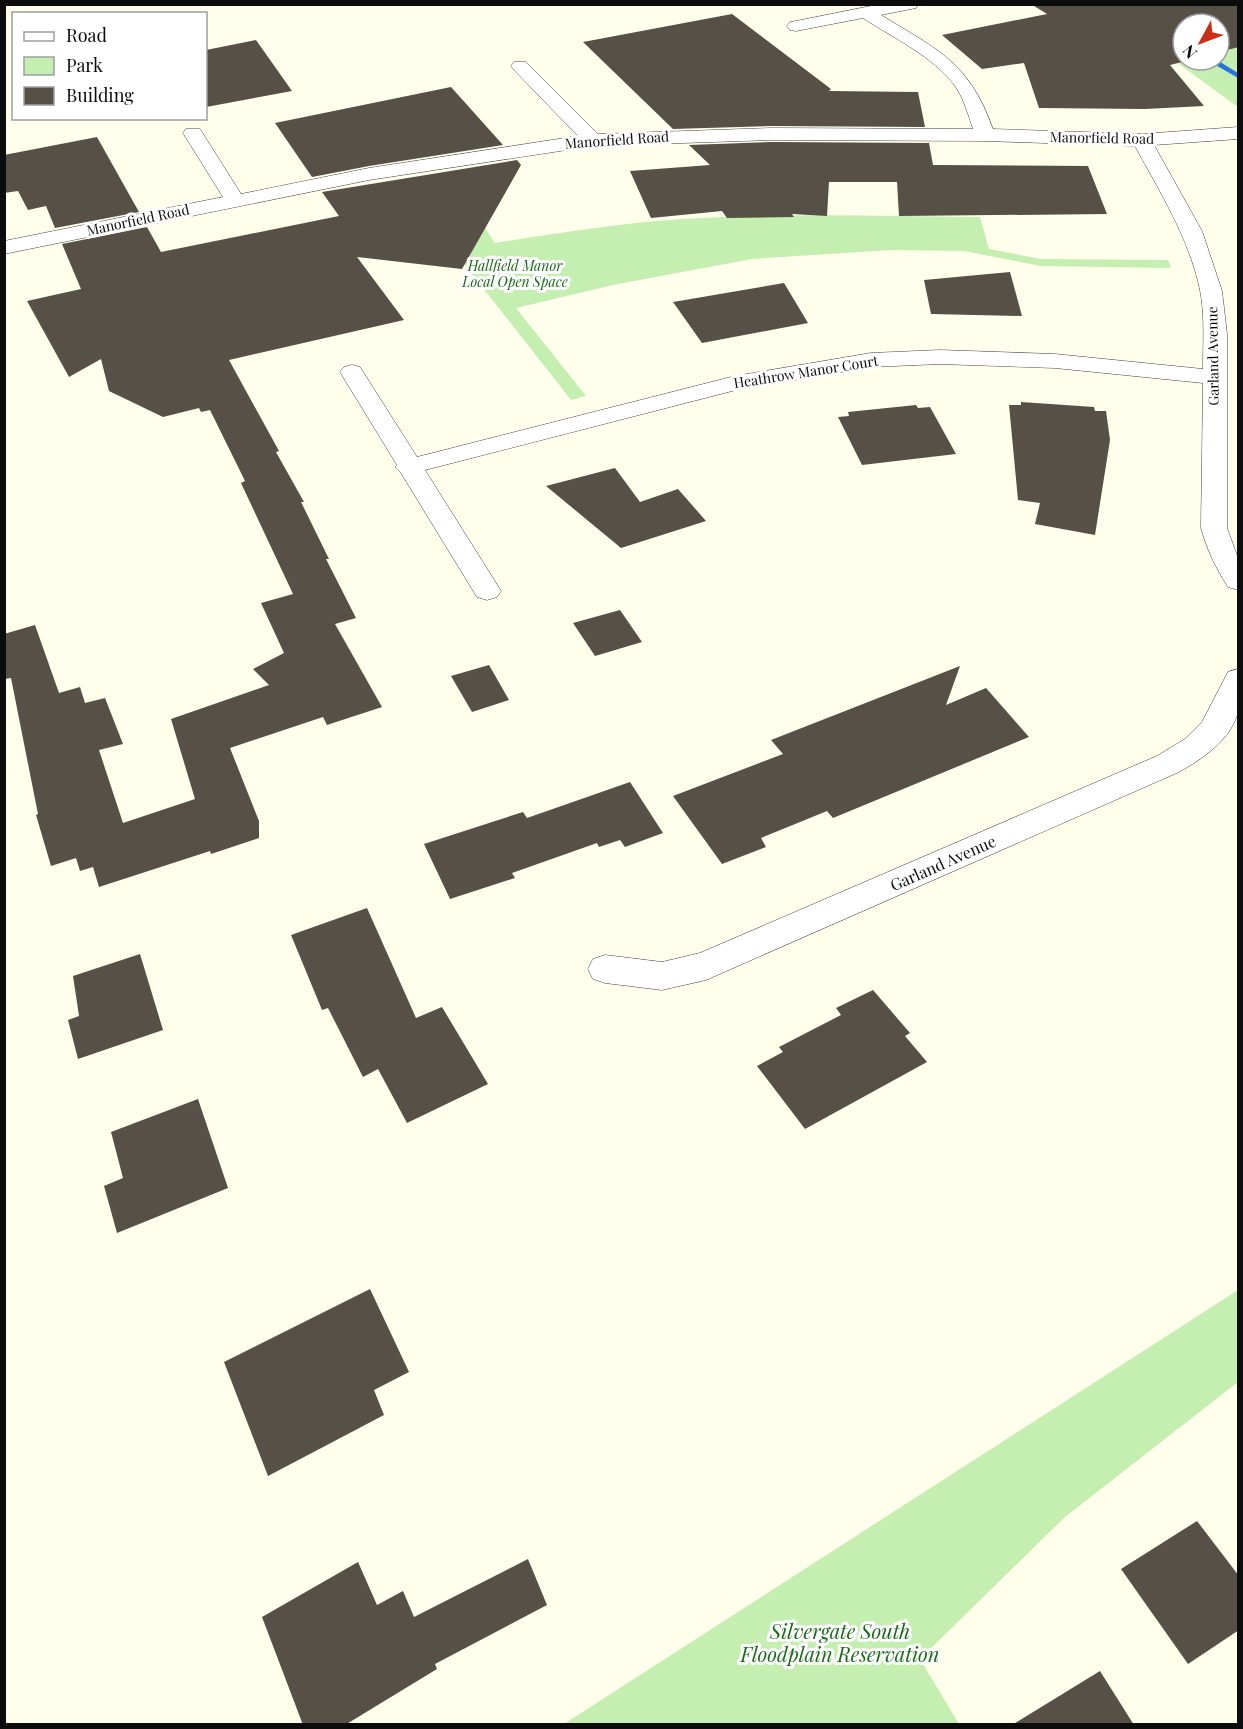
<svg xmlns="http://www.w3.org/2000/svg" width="1243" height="1729" font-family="'Playfair Display',serif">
	<rect width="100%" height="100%" fill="#ffffec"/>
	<g fill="#c5eeb1">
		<path d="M1183,24V60H1219V30L1238,39V107L1157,48Z"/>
		<path d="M450,175L495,243C564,232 633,221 703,218C795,213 888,216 980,217L989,249L1041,259L1168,260L1171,268L1041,266L964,251L890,250L752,259L613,285L516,308L586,396L571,400L454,251Z"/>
		<path d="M1238,1290V1382L1065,1517L920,1659L959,1724H564Z"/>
	</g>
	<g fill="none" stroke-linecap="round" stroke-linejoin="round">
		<path fill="#2973dc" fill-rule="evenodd" d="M1207,60H1217L1238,73V78Z"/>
	</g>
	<g fill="#565047">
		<path d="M1031,4H1239V47L1219,52V24H1183V60H1190L1170,65L1204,106L1145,109L1039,108L1024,63L982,69L942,35L1047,14Z"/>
		<path d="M732,14L831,89L829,91L918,92L925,127L772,126L673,129L583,42Z"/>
		<path d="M256,40L292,91L206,107V50Z"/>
		<path d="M451,87L503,145L369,166L312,177L275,123Z"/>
		<path d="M97,137L139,212L55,228L46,206L28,210L18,191L4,193V155Z"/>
		<path d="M772,142L929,143L933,165L1088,166L1107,214L899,216L897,182H829L827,216L792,214L794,217L727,218L722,211L651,218L630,171L710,165L689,145Z"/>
		<path d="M517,160L521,165L462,269L357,257L404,320L229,360L279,451L276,452L304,502H301L329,559H326L356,618L335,624L382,707L327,725L323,717L230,748L259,821V838L211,854L210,851L99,887L93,867L80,871L76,858L51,866L36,815L38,814L11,678L4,679V634L35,625L59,693L80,687L85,703L105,698L123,744L99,750L123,823L195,799L171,719L269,685L253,669L284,653L261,603L293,594L241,483L245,481L210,410L201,412L199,408L163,417L109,391L101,359L69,377L27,301L81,289L62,244L147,227L161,252L339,216L322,192Z"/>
		<path d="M1010,272L1022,316L931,314L924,280Z"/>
		<path d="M784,283L808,323L702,343L673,302Z"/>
		<path d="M1021,402L1094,407L1095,411H1106L1110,440L1095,535L1035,524L1040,503L1018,500L1009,405H1021Z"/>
		<path d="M916,405L918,408L930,407L956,454L862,465L838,417L849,416L848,412Z"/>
		<path d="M615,468L640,502L678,489L706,521L621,548L546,486Z"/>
		<path d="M620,610L642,642L595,656L573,623Z"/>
		<path d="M489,665L509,700L472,712L451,676Z"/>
		<path d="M960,666L946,705L986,688L1029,737L833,818L827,811L761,838L766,847L722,864L673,796L783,754L771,740Z"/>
		<path d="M630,782L663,833L625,847L620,840L599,847L597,843L512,873L515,878L450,899L424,844L523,812L527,818Z"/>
		<path d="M367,908L416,1018L442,1007L488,1084L407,1123L378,1069L363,1077L328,1008L322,1010L291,935Z"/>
		<path d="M140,954L163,1030L78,1059L68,1020L79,1016L73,976Z"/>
		<path d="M873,990L910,1033L905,1036L927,1062L805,1129L757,1066L783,1052L779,1047L841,1015L836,1008Z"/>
		<path d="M198,1099L228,1188L117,1233L104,1186L123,1178L111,1132Z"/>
		<path d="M370,1289L409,1372L374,1390L384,1415L268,1476L224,1362Z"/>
		<path d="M1197,1521L1239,1576V1630L1188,1664L1121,1569Z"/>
		<path d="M528,1559L547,1605L435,1664L437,1669L345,1725H303L262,1617L358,1562L377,1605L403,1591L414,1617Z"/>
		<path d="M1100,1671L1134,1725H1012Z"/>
	</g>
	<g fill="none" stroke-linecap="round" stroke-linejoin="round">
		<defs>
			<g id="street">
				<path d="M881,4H918L916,8L881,15C938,50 969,62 993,129L1142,134L1238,127V139L1154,145L1202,231L1222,291L1227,334V528L1238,558V590L1228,587C1216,568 1207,550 1201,528L1203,383L1055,368L940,364L871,367L736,390L425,470L501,591L497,597L487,600L477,597L401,473L395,467L397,465L340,372L344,367L352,365L360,367L417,457L735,376L871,353L940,350L1055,354L1203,369C1203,343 1205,315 1200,290C1189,238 1160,192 1135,146L985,141L772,140L593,146L369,180L4,254V241L223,197L183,133L186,129H200L241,194L369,168L578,136L514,70L511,66L514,62H526L598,134L772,128L973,129C968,114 964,99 955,86C933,56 893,38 863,18L796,31L790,30L787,26L790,22L796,21Z"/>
				<path d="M1238,669C1239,680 1241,700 1238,712C1231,740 1202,759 1179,772L706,980L662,990L605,983L593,979L588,969L593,959L605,955L662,962L700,953L1157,756L1185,739L1202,722L1228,672Z"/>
			</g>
		</defs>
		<use href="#street" stroke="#3f3f3f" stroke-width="1"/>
		<use href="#street" fill="#fff" fill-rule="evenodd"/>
	</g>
	<g text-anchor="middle" stroke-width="6" stroke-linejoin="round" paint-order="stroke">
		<g font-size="14" fill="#0c0c0c" stroke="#fff">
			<text transform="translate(1102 138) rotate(1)" y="5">Manorfield Road</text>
			<text transform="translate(617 140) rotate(-4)" y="5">Manorfield Road</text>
			<text transform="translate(138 220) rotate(-12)" y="5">Manorfield Road</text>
			<text transform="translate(1213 356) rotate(-91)" y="5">Garland Avenue</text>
			<text transform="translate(806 372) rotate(-9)" y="5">Heathrow Manor Court</text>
		</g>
		<g font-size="14" font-style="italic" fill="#186b16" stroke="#fff">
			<text x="515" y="271">Hallfield Manor<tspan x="515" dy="16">Local Open Space</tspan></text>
		</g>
		<g font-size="16" fill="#0c0c0c" stroke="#fff">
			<text transform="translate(943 863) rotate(-24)" y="6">Garland Avenue</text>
		</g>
		<g font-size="20" font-style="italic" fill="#186b16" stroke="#fff">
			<text x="840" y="1639">Silvergate South<tspan x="840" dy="23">Floodplain Reservation</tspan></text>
		</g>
	</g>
	<rect width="1243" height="1729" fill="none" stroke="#0c0c0c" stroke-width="12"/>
	<rect x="12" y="12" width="195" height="108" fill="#ffffff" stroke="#9e9e9e" stroke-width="1.5"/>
	<rect x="24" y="32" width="30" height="9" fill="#ffffff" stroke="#9e9e9e" stroke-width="1.5"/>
	<text x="66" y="42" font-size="18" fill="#0c0c0c">Road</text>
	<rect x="24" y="57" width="30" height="18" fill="#c5eeb1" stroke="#9e9e9e" stroke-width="1.5"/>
	<text x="66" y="72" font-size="18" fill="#0c0c0c">Park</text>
	<rect x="24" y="87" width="30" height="18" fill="#565047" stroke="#9e9e9e" stroke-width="1.5"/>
	<text x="66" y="102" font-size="18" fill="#0c0c0c">Building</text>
	<g transform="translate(1201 42) rotate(229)"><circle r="28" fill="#ffffff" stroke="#9e9e9e" stroke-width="1.5"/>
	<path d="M0-4.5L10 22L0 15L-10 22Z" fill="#cb2e16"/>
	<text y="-9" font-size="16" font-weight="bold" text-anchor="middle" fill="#0c0c0c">N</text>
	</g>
</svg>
